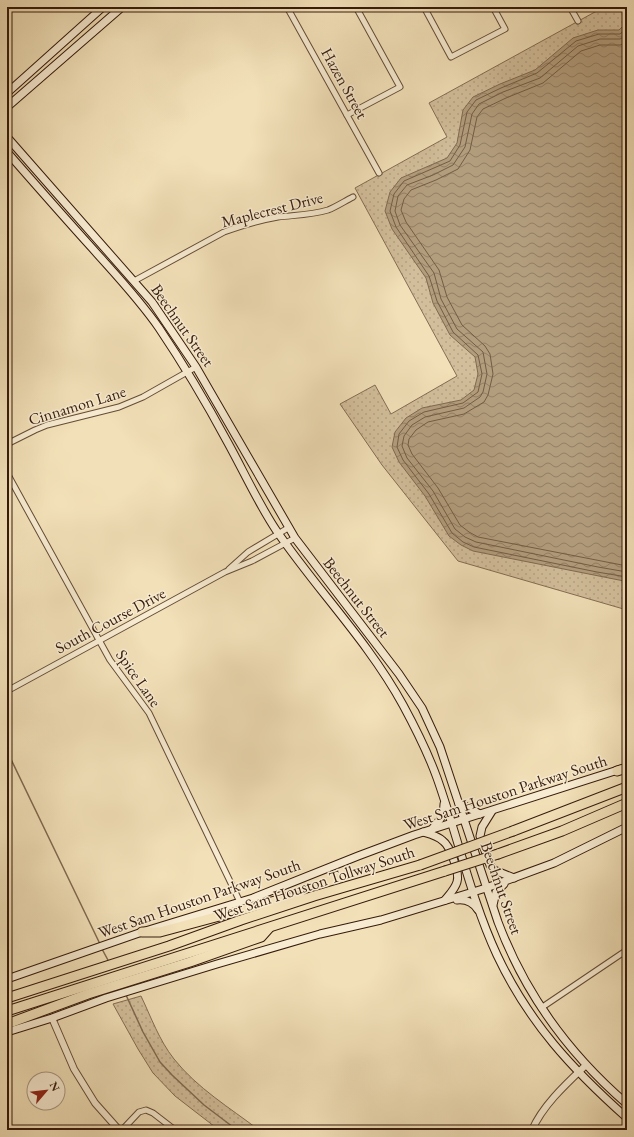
<svg xmlns="http://www.w3.org/2000/svg" width="634" height="1137" font-family="'EB Garamond',serif">
	<defs>
		<pattern id="grass-dots" width="8" height="8" patternUnits="userSpaceOnUse"><rect width="8" height="8" fill="#d2be9b"/><path d="M2 2h.1M6 6h.1" fill="none" stroke="#b5a384" stroke-width="1.8" stroke-linecap="round"/></pattern>
		<pattern id="water-waves" width="16" height="10" patternUnits="userSpaceOnUse"><rect width="16" height="10" fill="#b29d7d"/><path d="M0 5q4-4 8 0t8 0" fill="none" stroke="#927f65"/></pattern>
	</defs>
	<rect width="100%" height="100%" fill="#f2e0b8"/>
	<filter id="stains"><feTurbulence type="fractalNoise" baseFrequency=".005" numOctaves="4"/><feColorMatrix values="0 0 0 0 .2 0 0 0 0 .09 0 0 0 0 .02 0 0 0 .5 -.17"/></filter>
	<radialGradient id="worn" r=".72"><stop offset=".6" stop-color="#630" stop-opacity="0"/><stop offset="1" stop-color="#630" stop-opacity=".3"/></radialGradient>
	<g fill="url(#grass-dots)" stroke="#846c53">
		<path d="M604,7H627V610L458,561L382,465L340,404L375,385L391,414L457,376L355,188L447,137L429,103Z"/>
		<path d="M141,996C151,1017 159,1040 174,1059C197,1088 230,1108 259,1130H219L175,1096L153,1073L138,1049L113,1004Z"/>
	</g>
	<path fill="url(#water-waves)" stroke="#80694f" d="M627,22V581H624L473,551L461,545L449,536L425,496L399,462L392,447L395,432L406,418L422,408L461,400L474,390L478,374L475,357L450,335L433,303L426,278L392,229L385,211L390,192L401,178L447,158L457,143L463,110L473,97L500,84L535,70L573,38L598,30H619Z"/>
	<g fill="none" stroke-linecap="round" stroke-linejoin="round">
		<g stroke="#745c44" stroke-width="1">
			<path d="M627,28L620,34H599L576,41L537,73L501,88L476,100L467,112L460,145L450,161L404,181L394,194L390,211L396,227L429,276L437,301L453,332L478,355L482,374L478,392L463,403L424,412L409,421L399,434L397,447L403,460L429,494L452,533L463,542L474,547L597,572L627,577"/>
			<path d="M627,35L620,39H600L578,46L540,78L503,92L479,104L472,114L465,147L453,165L433,175L407,185L398,196L395,211L400,225L434,273L441,299L457,329L483,352L487,374L483,392L480,397L464,408L425,417L412,425L404,436L402,446L407,458L433,491L455,529L465,537L476,542L598,567L627,572"/>
			<path d="M627,43L620,45H600L581,51L543,83L506,98L483,109L477,117L470,150L458,169L436,180L411,190L404,199L401,210L406,222L439,270L447,297L462,325L485,346L490,354L493,374L488,395L484,402L464,414L428,422L416,430L409,439L408,445L412,454L438,488L460,525L469,532L478,537L627,566"/>
		</g>
		<g stroke="#80694f" stroke-width="1.5">
			<path d="M7,751L100,944"/>
			<path d="M102,949L109,962"/>
			<path d="M126,995L143,1032L160,1062L172,1075L204,1105L237,1130"/>
		</g>
		<defs>
			<g id="minor">
				<path d="M287,7L379,173"/>
				<path d="M424,7L451,57L505,29L493,7"/>
				<path d="M570,7L578,21"/>
				<path d="M347,115L400,87L356,7"/>
				<path d="M134,281L224,232C241,226 260,220 278,217C295,215 311,215 328,210C336,207 345,201 353,197"/>
				<path d="M7,444L35,430L47,425L119,407L143,397L196,367"/>
				<path d="M7,473L110,660L149,713L240,902"/>
				<path d="M229,569L248,552L288,528"/>
				<path d="M7,691L225,572L252,561L295,538"/>
				<path d="M541,1008L627,950"/>
				<path d="M122,1130L139,1112L146,1110L153,1113L175,1130"/>
			</g>
			<g id="tertiary">
				<path d="M52,1018L74,1069L95,1103L119,1130"/>
				<path d="M532,1130C543,1105 566,1084 586,1065"/>
			</g>
			<g id="secondary">
				<path d="M7,93L103,7"/>
				<path d="M7,107L122,7"/>
				<path d="M7,137L152,302L196,367L295,538L399,674L422,708L440,747L498,922C525,994 569,1054 627,1104"/>
				<path d="M7,152C35,184 63,216 92,248C115,274 139,299 159,328C184,365 207,404 228,443C244,472 258,503 276,530C317,590 368,641 403,705C416,729 428,753 437,778C458,837 471,899 497,955C529,1023 572,1069 627,1118"/>
				<path d="M459,803L480,814"/>
				<path d="M492,811L482,827L480,836L490,865L494,870L514,878"/>
				<path d="M433,828C440,819 444,817 444,804"/>
				<path d="M423,832C430,834 438,836 443,841C450,846 460,873 457,882C455,889 449,895 445,900"/>
				<path d="M457,900C466,899 473,902 478,910"/>
				<path d="M493,905L496,892L504,884"/>
				<path d="M7,979L142,932L253,898L358,856L414,835L621,769"/>
				<path d="M7,1032L52,1018L106,998L217,964L320,934L381,920L486,888L554,863L627,827"/>
			</g>
			<g id="motorway">
				<path d="M617,771L627,768"/>
				<path d="M513,831L627,787"/>
				<path d="M498,854L562,831L627,803"/>
				<path d="M142,932H160L286,898L301,897"/>
				<path d="M7,998L169,946L241,920L314,896L420,865"/>
				<path d="M7,1011L445,871"/>
				<path d="M7,1024L88,994L190,962L261,937L269,928"/>
			</g>
		</defs>
		<use href="#minor" stroke="#644c36" stroke-width="7"/>
		<use href="#tertiary" stroke="#644c36" stroke-width="8"/>
		<use href="#secondary" stroke="#351a0b" stroke-width="9"/>
		<use href="#motorway" stroke="#351a0b" stroke-width="11"/>
		<use href="#minor" stroke="#f7ebd1" stroke-width="5"/>
		<use href="#tertiary" stroke="#f7ebd1" stroke-width="6"/>
		<use href="#secondary" stroke="#f7ebd1" stroke-width="7"/>
		<use href="#motorway" stroke="#f2e0b8" stroke-width="9"/>
		<defs>
			<g id="motorway-bridge">
				<path d="M420,865L513,831"/>
				<path d="M445,871L498,854"/>
			</g>
		</defs>
		<use href="#motorway-bridge" stroke="#351a0b" stroke-width="11" stroke-linecap="butt"/>
		<use href="#motorway-bridge" stroke="#f2e0b8" stroke-width="9"/>
	</g>
	<g text-anchor="middle" stroke-width="3" stroke-linejoin="round" paint-order="stroke">
		<g font-size="16" fill="#351a0b" stroke="#f7ebd1">
			<text transform="translate(345 83) rotate(61)" y="6">Hazen Street</text>
			<text transform="translate(272 209) rotate(-14)" y="6">Maplecrest Drive</text>
			<text transform="translate(183 325) rotate(55)" y="6">Beechnut Street</text>
			<text transform="translate(77 405) rotate(-17)" y="6">Cinnamon Lane</text>
			<text transform="translate(357 597) rotate(52)" y="6">Beechnut Street</text>
			<text transform="translate(110 620) rotate(-28)" y="6">South Course Drive</text>
			<text transform="translate(139 678) rotate(55)" y="6">Spice Lane</text>
			<text transform="translate(505 792) rotate(-18)" y="6">West Sam Houston Parkway South</text>
			<text transform="translate(314 883) rotate(-18)" y="6">West Sam Houston Tollway South</text>
			<text transform="translate(502 888) rotate(71)" y="6">Beechnut Street</text>
			<text transform="translate(199 898) rotate(-19)" y="6">West Sam Houston Parkway South</text>
		</g>
	</g>
	<rect width="634" height="1137" fill="none" stroke="#f2e0b8" stroke-width="24"/>
	<rect x="8" y="8" width="618" height="1121" fill="none" stroke="#351a0b" stroke-width="2"/>
	<rect x="12" y="12" width="610" height="1113" fill="none" stroke="#351a0b"/>
	<g transform="translate(46 1091) rotate(62)"><circle r="19" fill="#f7ebd1" stroke="#a99782"/>
	<path d="M0-3L7 15L0 10L-7 15Z" fill="#8f2418"/>
	<text y="-6" font-size="11" font-weight="bold" text-anchor="middle" fill="#351a0b">N</text>
	</g>
	<rect width="100%" height="100%" filter="url(#stains)"/>
	<rect width="100%" height="100%" fill="url(#worn)"/>
</svg>
